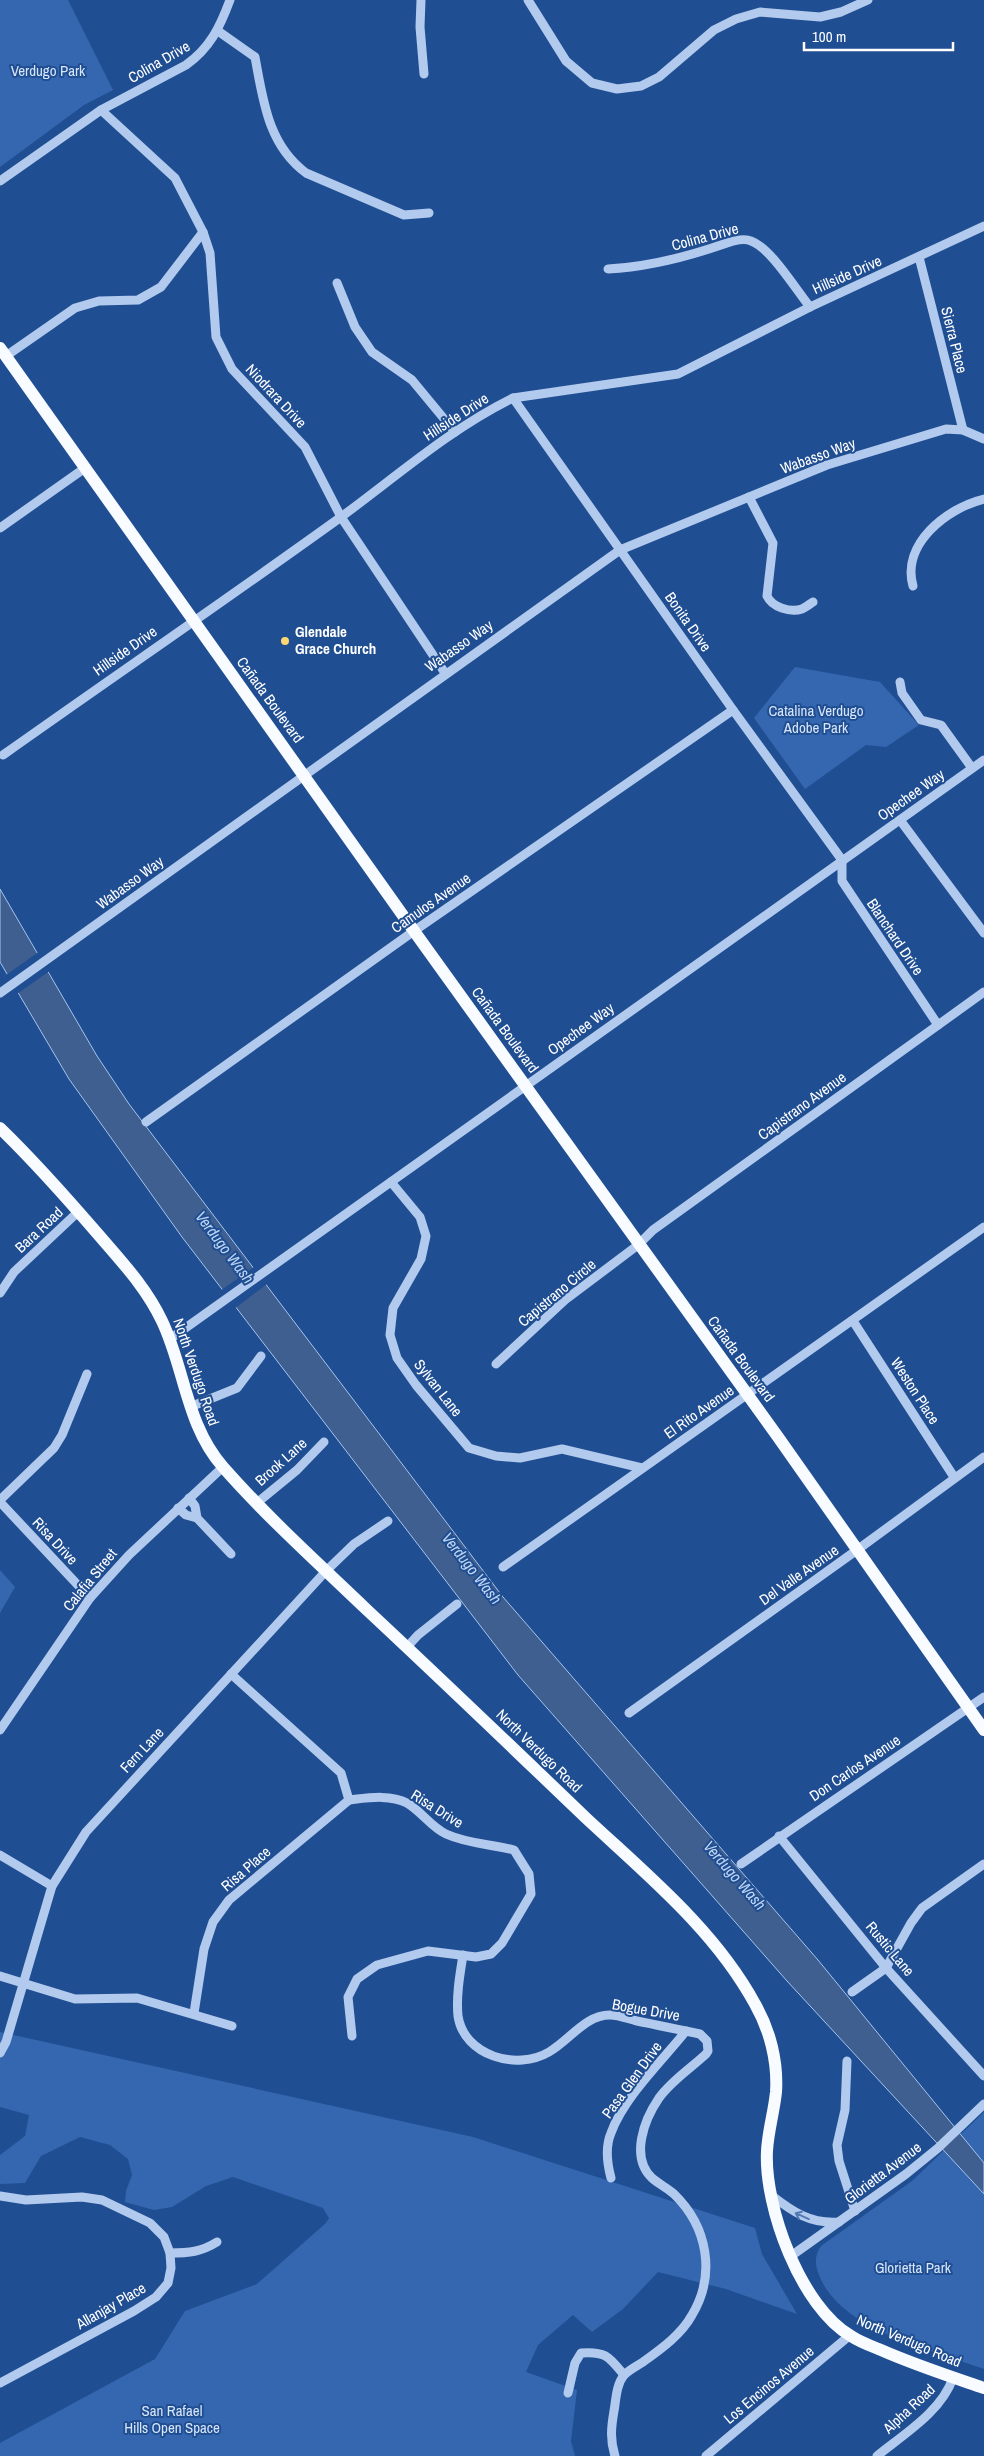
<svg xmlns="http://www.w3.org/2000/svg" width="984" height="2456" font-family="'Archivo Narrow',sans-serif">
	<rect width="100%" height="100%" fill="#204e92"/>
	<g fill="#3467b0">
		<path d="M0,0H68L113,90L84,105L0,167Z"/>
		<path d="M795,667L880,682L919,725L886,747L866,745L805,789L754,718Z"/>
		<path d="M0,1570L15,1587L0,1613Z"/>
		<path d="M0,2032L473,2137L755,2228L762,2254L797,2314L726,2289L658,2272L623,2309L592,2332L573,2315L538,2345L526,2372L577,2390L571,2441L575,2456H0V2443L155,2359L185,2311L257,2284L326,2223L329,2218L323,2208L233,2177L206,2186L172,2207L154,2210L125,2202L126,2191L132,2175L128,2159L110,2145L80,2137L41,2156L25,2183L0,2184V2155L25,2136L29,2115L0,2107Z"/>
		<path d="M984,2112V2369C932,2350 841,2331 819,2275C815,2265 814,2256 821,2246L912,2181Z"/>
	</g>
	<path fill="#3e5f90" stroke="#a5c5ef" d="M0,889L97,1056L129,1104L503,1597L818,1960L984,2163V2194L787,1981L518,1675L182,1237L69,1079L0,962Z"/>
	<g fill="#204e92">
		<path d="M40,951L51,970L17,994L6,975Z"/>
		<path d="M254,1267L267,1284L234,1309L220,1291Z"/>
	</g>
	<g fill="none" stroke-linecap="round" stroke-linejoin="round">
		<g stroke="#b2caed" stroke-width="9">
			<path d="M421,0L420,27L424,74"/>
			<path d="M528,0L566,61L592,83L617,89L641,86L659,77L714,30L736,19L760,12L820,17L841,12L868,0"/>
			<path d="M218,31L255,57C263,100 268,145 306,173L404,215L429,213"/>
			<path d="M101,110L175,178L203,232L210,253L216,337L232,369L305,447L341,517L445,673"/>
			<path d="M0,181L101,110L186,65C210,48 220,27 230,0"/>
			<path d="M919,257L963,430"/>
			<path d="M608,269C648,267 683,258 721,245C729,242 743,237 751,241C771,248 796,290 810,307"/>
			<path d="M337,283L355,327L372,352L412,380L455,432"/>
			<path d="M6,356L75,308L99,301L138,300L161,287L203,232"/>
			<path d="M513,398L733,710L842,860V881L938,1025"/>
			<path d="M749,497L773,543L767,596C772,607 790,613 802,609C806,607 810,604 813,602"/>
			<path d="M0,528L85,468"/>
			<path d="M913,586C901,544 947,508 984,499"/>
			<path d="M900,682L902,693L921,720L941,725L972,768"/>
			<path d="M3,755C116,675 230,597 341,517C397,476 450,429 513,398L678,374L810,307L984,226"/>
			<path d="M900,820L984,933"/>
			<path d="M0,993L620,550L827,465L946,429L963,430L984,439"/>
			<path d="M146,1122L414,931L733,710"/>
			<path d="M391,1182L420,1217L426,1236L421,1259L393,1308L390,1335L397,1358L416,1385L469,1448L496,1456L520,1458L562,1449L642,1468"/>
			<path d="M0,1293L14,1272L79,1211"/>
			<path d="M853,1321L954,1477"/>
			<path d="M170,1339L984,760"/>
			<path d="M496,1364L565,1300L638,1245L653,1230L984,992"/>
			<path d="M190,1407L237,1388L261,1356"/>
			<path d="M189,1498L195,1506L197,1518L231,1554"/>
			<path d="M0,1500L54,1448L62,1435L87,1374"/>
			<path d="M0,1502L90,1598"/>
			<path d="M258,1502L297,1470L324,1442"/>
			<path d="M178,1508L186,1515L197,1518"/>
			<path d="M503,1567L984,1227"/>
			<path d="M407,1647L418,1635L457,1604"/>
			<path d="M231,1674L341,1773L349,1800"/>
			<path d="M629,1713L857,1550L984,1457"/>
			<path d="M0,1730L90,1598L129,1555L223,1467"/>
			<path d="M349,1800C367,1798 390,1794 407,1803C421,1811 431,1827 446,1834C468,1844 491,1844 514,1850L529,1874L531,1894L502,1943L491,1954L476,1957L428,1951L377,1965L357,1979L348,1997L352,2036"/>
			<path d="M779,1836L886,1968L984,2076"/>
			<path d="M0,1855L52,1886"/>
			<path d="M741,1864L984,1697"/>
			<path d="M463,1955C460,1974 456,1996 458,2016C464,2056 517,2071 549,2052C570,2040 585,2015 610,2015C619,2015 628,2019 637,2021C658,2025 679,2030 700,2034L707,2041L708,2051L706,2054C690,2069 672,2080 659,2098C644,2120 630,2157 652,2178C659,2184 667,2188 674,2194C708,2227 716,2275 692,2315C681,2335 661,2349 643,2362C637,2366 629,2370 624,2375C616,2385 616,2400 614,2411C611,2428 610,2440 615,2456"/>
			<path d="M0,1976L75,1999L137,1998L232,2026"/>
			<path d="M852,1992L886,1968L911,1923L922,1908L984,1864"/>
			<path d="M194,2013L204,1949L213,1922L229,1900L349,1800"/>
			<path d="M0,2053L6,2042L52,1886L86,1832L326,1571L354,1544L388,1521"/>
			<path d="M847,2061L845,2110L837,2145L839,2161L855,2211"/>
			<path d="M611,2178C607,2163 605,2147 611,2133C624,2097 662,2061 686,2031"/>
			<path d="M771,2195C793,2212 810,2224 839,2222"/>
			<path d="M0,2196L26,2200L82,2197L102,2200L150,2223L164,2237L170,2253L171,2268L168,2283L156,2297L134,2311L0,2383"/>
			<path d="M170,2253C189,2253 201,2252 217,2242"/>
			<path d="M791,2256L906,2174L938,2148L984,2104"/>
			<path d="M568,2393L575,2363L581,2353C606,2351 609,2357 624,2375"/>
			<path d="M706,2456L849,2336"/>
			<path d="M877,2456C904,2434 941,2412 953,2378"/>
		</g>
		<g stroke="#f8fbff" stroke-width="12">
			<path d="M0,348L414,931L778,1437L984,1730"/>
			<path d="M0,1128C34,1161 66,1197 97,1233C121,1261 146,1287 162,1321C185,1369 186,1425 223,1467C267,1517 318,1563 366,1609C440,1678 513,1748 586,1818C646,1874 715,1930 755,2004C770,2030 778,2062 776,2092C774,2112 768,2131 767,2151C764,2207 801,2307 851,2336C860,2342 871,2346 881,2350C915,2365 949,2376 984,2388"/>
		</g>
	</g>
	<defs><path id="oneway-shaft" d="M-6 0H5M1.5-3L5.5 0L1.5 3" fill="none" stroke-width="1.6" stroke-linecap="round" stroke-linejoin="round" transform="scale(1.25)"/></defs>
	<use stroke="#5379b2" href="#oneway-shaft" transform="translate(802 2216) rotate(-156)"/>
	<circle fill="#fbd872" stroke="#204e92" stroke-width="2" cx="285" cy="641" r="5"/>
	<g text-anchor="middle" stroke-width="4" stroke-linejoin="round" paint-order="stroke">
		<g font-size="15" fill="#fff" stroke="#204e92">
			<text transform="translate(159 62) rotate(-30)" y="5">Colina Drive</text>
			<text transform="translate(705 237) rotate(-15)" y="5">Colina Drive</text>
			<text transform="translate(847 275) rotate(-24)" y="5">Hillside Drive</text>
			<text transform="translate(954 340) rotate(76)" y="5">Sierra Place</text>
			<text transform="translate(276 396) rotate(47)" y="5">Niodrara Drive</text>
			<text transform="translate(456 417) rotate(-33)" y="5">Hillside Drive</text>
			<text transform="translate(818 456) rotate(-20)" y="5">Wabasso Way</text>
			<text transform="translate(688 622) rotate(55)" y="5">Bonita Drive</text>
			<text transform="translate(459 646) rotate(-35)" y="5">Wabasso Way</text>
			<text transform="translate(125 651) rotate(-35)" y="5">Hillside Drive</text>
			<text transform="translate(270 700) rotate(54)" y="5">Cañada Boulevard</text>
			<text transform="translate(911 795) rotate(-35)" y="5">Opechee Way</text>
			<text transform="translate(130 883) rotate(-36)" y="5">Wabasso Way</text>
			<text transform="translate(431 903) rotate(-35)" y="5">Camulos Avenue</text>
			<text transform="translate(895 937) rotate(56)" y="5">Blanchard Drive</text>
			<text transform="translate(581 1029) rotate(-36)" y="5">Opechee Way</text>
			<text transform="translate(505 1030) rotate(54)" y="5">Cañada Boulevard</text>
			<text transform="translate(802 1106) rotate(-36)" y="5">Capistrano Avenue</text>
			<text transform="translate(39 1230) rotate(-43)" y="5">Bara Road</text>
			<text transform="translate(557 1293) rotate(-40)" y="5">Capistrano Circle</text>
			<text transform="translate(741 1359) rotate(54)" y="5">Cañada Boulevard</text>
			<text transform="translate(196 1372) rotate(71)" y="5">North Verdugo Road</text>
			<text transform="translate(438 1388) rotate(52)" y="5">Sylvan Lane</text>
			<text transform="translate(915 1391) rotate(57)" y="5">Weston Place</text>
			<text transform="translate(699 1412) rotate(-35)" y="5">El Rito Avenue</text>
			<text transform="translate(281 1462) rotate(-42)" y="5">Brook Lane</text>
			<text transform="translate(55 1541) rotate(47)" y="5">Risa Drive</text>
			<text transform="translate(799 1575) rotate(-35)" y="5">Del Valle Avenue</text>
			<text transform="translate(90 1580) rotate(-51)" y="5">Calafia Street</text>
			<text transform="translate(142 1750) rotate(-47)" y="5">Fern Lane</text>
			<text transform="translate(539 1751) rotate(44)" y="5">North Verdugo Road</text>
			<text transform="translate(855 1768) rotate(-34)" y="5">Don Carlos Avenue</text>
			<text transform="translate(437 1809) rotate(32)" y="5">Risa Drive</text>
			<text transform="translate(246 1869) rotate(-41)" y="5">Risa Place</text>
			<text transform="translate(890 1949) rotate(50)" y="5">Rustic Lane</text>
			<text transform="translate(646 2010) rotate(10)" y="5">Bogue Drive</text>
			<text transform="translate(632 2080) rotate(-54)" y="5">Pasa Glen Drive</text>
			<text transform="translate(883 2173) rotate(-37)" y="5">Glorietta Avenue</text>
			<text transform="translate(111 2306) rotate(-30)" y="5">Allanjay Place</text>
			<text transform="translate(909 2341) rotate(23)" y="5">North Verdugo Road</text>
			<text transform="translate(769 2385) rotate(-40)" y="5">Los Encinos Avenue</text>
			<text transform="translate(909 2409) rotate(-43)" y="5">Alpha Road</text>
		</g>
		<g font-size="15" fill="#d7e6fa" stroke="#204e92">
			<text x="48" y="76">Verdugo Park</text>
			<text x="816" y="716">Catalina Verdugo<tspan x="816" dy="17">Adobe Park</tspan></text>
			<text x="913" y="2273">Glorietta Park</text>
			<text x="172" y="2416">San Rafael<tspan x="172" dy="17">Hills Open Space</tspan></text>
		</g>
		<g font-size="15" font-weight="bold" fill="#fff" stroke="#204e92" text-anchor="start">
			<text x="295" y="637">Glendale<tspan x="295" dy="17">Grace Church</tspan></text>
		</g>
		<g font-size="16" font-style="italic" fill="#bed5f4" stroke="#204e92">
			<text transform="translate(225 1247) rotate(53)" y="6">Verdugo Wash</text>
			<text transform="translate(472 1568) rotate(52)" y="6">Verdugo Wash</text>
			<text transform="translate(735 1875) rotate(49)" y="6">Verdugo Wash</text>
		</g>
	</g>
	<path d="M804 42v8h149v-8" fill="none" stroke="#ffffff" stroke-width="2.5"/>
	<text x="812" y="42" font-size="15" fill="#ffffff" stroke="#204e92" stroke-width="4" paint-order="stroke">100 m</text>
</svg>
